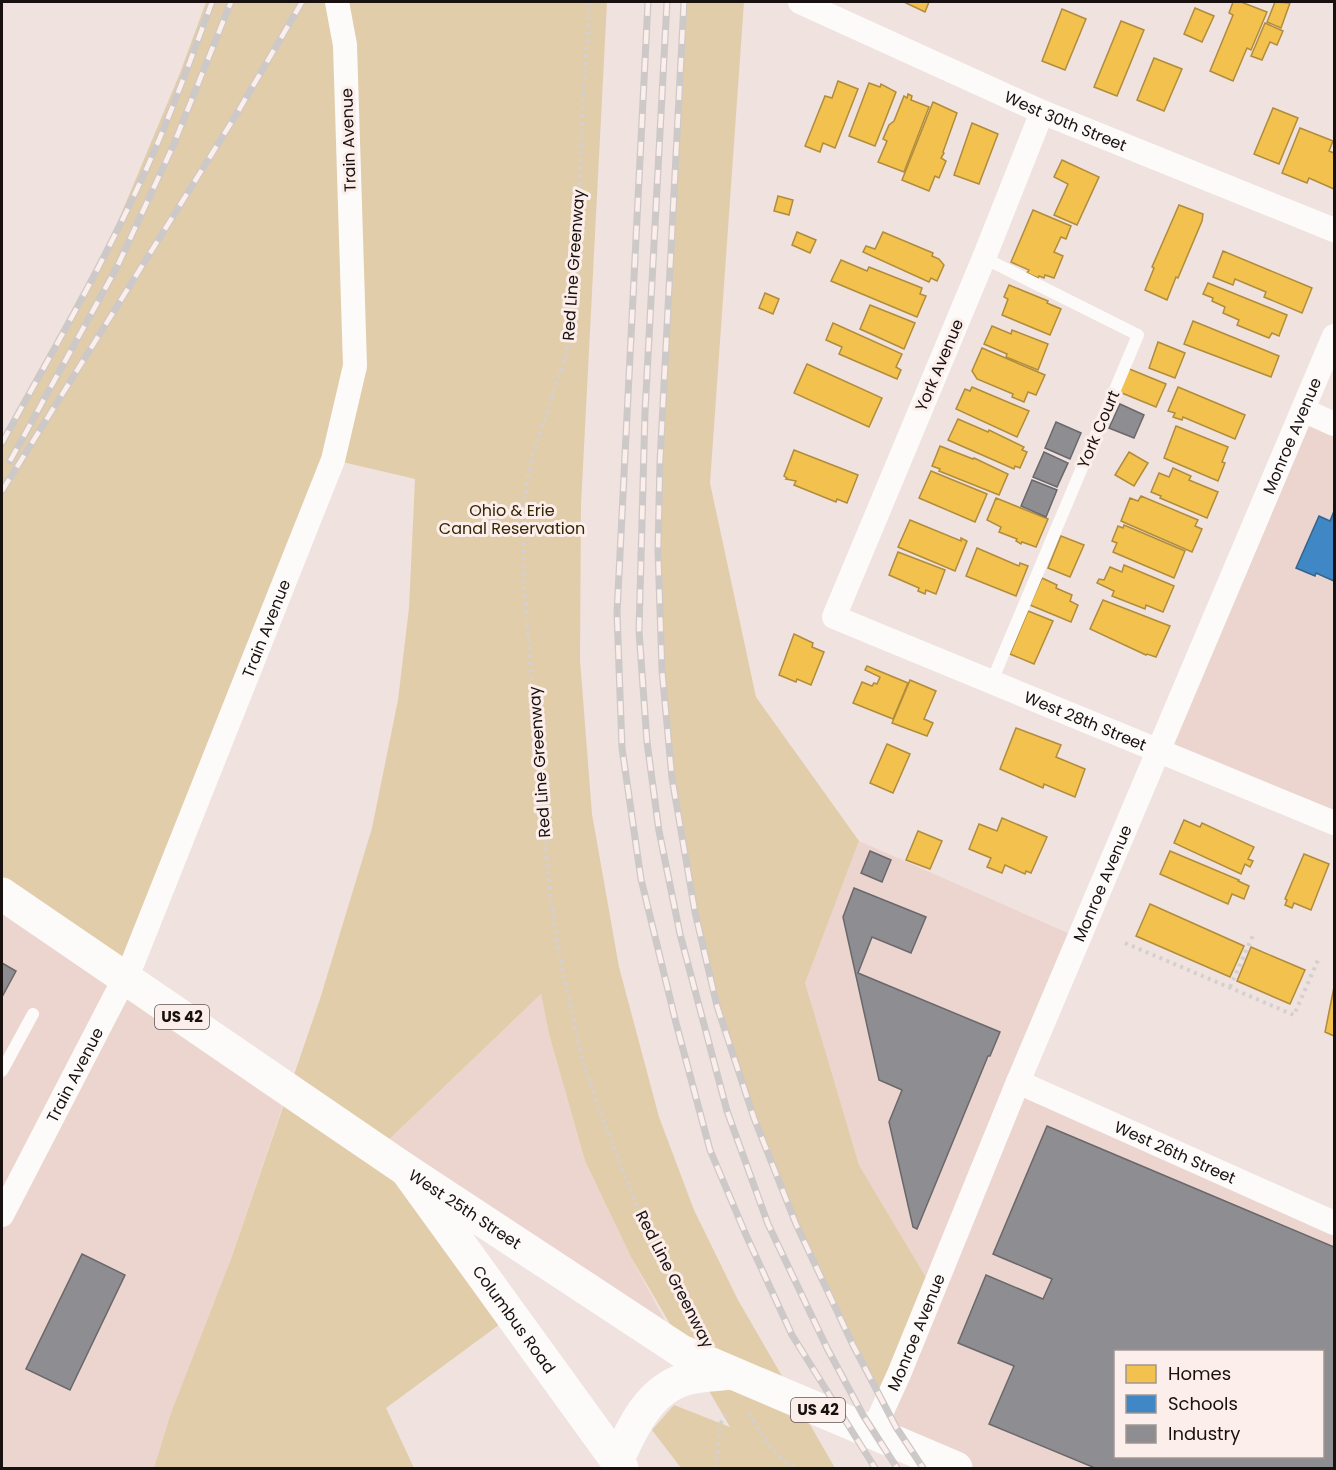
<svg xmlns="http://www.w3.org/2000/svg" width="1336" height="1470" font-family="Poppins,sans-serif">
	<rect width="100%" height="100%" fill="#efe2df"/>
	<g fill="#ecd5cf" fill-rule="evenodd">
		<path d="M1303,410L1334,424V823L1160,751Z"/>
		<path d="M859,841L1079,938L1022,1080L1334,1218V1468H956L872,1433L933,1289L859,1165L804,983ZM1116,1352H1322V1456H1116Z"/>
		<path d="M2,894L288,1090L231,1259L157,1468H2Z"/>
		<path d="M541,994L549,1034L585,1161L631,1257L681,1351L378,1150Z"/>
	</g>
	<g fill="#e2cdab">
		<path d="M206,2H607L581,505L580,660L592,814L619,967L659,1117L694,1210L738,1300L835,1468H681L652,1430L674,1405L730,1427L631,1257L585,1161L549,1034L541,994L378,1150L511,1316L386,1408L414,1468H154L171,1413L231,1259L320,999L372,828L398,700L409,608L415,479L334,460L133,962L2,894V443L104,255L180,73Z"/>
		<path d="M684,2H744L710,483L756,697L859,841L805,983L859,1165L933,1289L884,1405L853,1345L796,1224L754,1118L717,1006L695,912L672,778L662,670L658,550L660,462Z"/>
	</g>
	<g fill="#f2c14e" stroke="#b18c3b" stroke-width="1.5">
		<path d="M904,2H929L925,12Z"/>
		<path d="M1233,2H1241L1267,12L1251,50L1247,48L1233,81L1210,71L1233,15L1229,13Z"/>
		<path d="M1275,2L1290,3L1281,28L1267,22Z"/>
		<path d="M1195,8L1214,16L1202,42L1184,34Z"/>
		<path d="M1062,9L1086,19L1065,70L1042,61Z"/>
		<path d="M1121,21L1144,30L1117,96L1094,87Z"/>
		<path d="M1265,23L1283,31L1277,45L1270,42L1262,60L1251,56Z"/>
		<path d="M1154,58L1182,69L1164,111L1137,100Z"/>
		<path d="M838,81L858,89L835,148L823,143L820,152L805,146L825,96L832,98Z"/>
		<path d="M869,83L880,87L881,84L896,92L875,146L849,136Z"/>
		<path d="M908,94L912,96L911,100L929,107L904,172L878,162L887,141L883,139L889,125L894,121L904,96L907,98Z"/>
		<path d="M933,102L957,113L943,152L944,153L941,158L946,161L939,178L935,176L929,191L902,180Z"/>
		<path d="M1273,108L1298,118L1279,164L1254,154Z"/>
		<path d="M972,123L998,134L979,184L954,175Z"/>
		<path d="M1300,128L1333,141L1329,151L1334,153V189L1309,178L1307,183L1282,173Z"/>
		<path d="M1062,160L1099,177L1077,225L1054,215L1068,184L1054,177Z"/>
		<path d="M778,196L793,200L789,215L774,211Z"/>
		<path d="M1179,205L1203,214L1202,221L1178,278L1176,277L1167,300L1145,290L1154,268L1152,267Z"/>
		<path d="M1033,210L1071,226L1066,239L1061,237L1054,252L1063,256L1054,278L1045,275L1044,278L1039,276L1038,278L1027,273L1029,270L1011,262Z"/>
		<path d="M797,232L816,240L810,253L792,245Z"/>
		<path d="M883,232L933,253L932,256L939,259L944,265L937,281L931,278L929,282L863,252L866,246L875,249Z"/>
		<path d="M1223,251L1312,288L1302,313L1264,297L1266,292L1235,279L1233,285L1213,277Z"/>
		<path d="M841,260L867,271L869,267L922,288L920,294L926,296L917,317L831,281Z"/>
		<path d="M1208,283L1287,315L1279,336L1272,333L1269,338L1237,325L1239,320L1223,313L1225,307L1212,301L1213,298L1203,294Z"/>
		<path d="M1009,285L1048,301L1047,303L1061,309L1050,335L1002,315L1008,299L1004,297Z"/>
		<path d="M765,293L779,299L773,314L759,308Z"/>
		<path d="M870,305L915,323L904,349L860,329Z"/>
		<path d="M1193,321L1279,356L1271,377L1184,344Z"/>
		<path d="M833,323L902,354L896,367L901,370L897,379L839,354L842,347L826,340Z"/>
		<path d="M992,326L1011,334L1012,330L1048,344L1038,370L1006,357L1007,354L984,344Z"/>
		<path d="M1158,342L1185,353L1175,378L1149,368Z"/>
		<path d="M982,348L1045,375L1036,395L1028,392L1024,402L1012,397L1013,394L977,379L972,371Z"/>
		<path d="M807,364L882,398L869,427L794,393Z"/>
		<path d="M1127,368L1166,384L1156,407L1117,391Z"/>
		<path d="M972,387L1029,411L1017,437L956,409L965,389L970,391Z"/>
		<path d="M1178,387L1245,415L1235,439L1183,417L1182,420L1173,417L1175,413L1168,411Z"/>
		<path d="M958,419L988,432L989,430L1024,447L1022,450L1027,452L1020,468L1015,466L1014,469L948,440Z"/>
		<path d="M1176,426L1228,447L1222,462L1225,463L1218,481L1164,458Z"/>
		<path d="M940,446L973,459L974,458L1008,474L999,495L939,471L940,469L932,466Z"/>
		<path d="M794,450L858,475L847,503L837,499L836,502L794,485L796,481L786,479L787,478L784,476Z"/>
		<path d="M1129,452L1148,463L1134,486L1115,475Z"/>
		<path d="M1173,468L1191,476L1189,480L1218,492L1207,518L1160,498L1161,496L1151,492L1159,473L1169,477Z"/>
		<path d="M931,471L987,494L975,522L919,498Z"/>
		<path d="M1141,496L1198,520L1195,526L1202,529L1192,552L1121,521L1130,498L1138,501Z"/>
		<path d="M996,498L1048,519L1036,547L1022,542L1021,544L1016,541L1017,539L999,532L1001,527L987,520Z"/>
		<path d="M910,520L961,541V538L967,541L955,571L898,547Z"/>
		<path d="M1124,525L1185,551L1174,578L1113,552L1117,543L1112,541L1118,526L1123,528Z"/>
		<path d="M1061,536L1084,545L1070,577L1048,568Z"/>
		<path d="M977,548L1019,566L1020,563L1028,566L1016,596L966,576Z"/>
		<path d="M898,552L945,570L936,594L926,590L925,594L918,591L919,588L889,575Z"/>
		<path d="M1124,565L1174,586L1163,612L1146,605L1145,609L1112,596L1114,591L1097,583L1099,579L1104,580L1110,567L1122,572Z"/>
		<path d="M1042,578L1057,585L1056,588L1072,595L1070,601L1078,605L1071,622L1030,605Z"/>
		<path d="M1103,600L1170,626L1156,657L1147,654L1146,655L1090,629Z"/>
		<path d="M1028,611L1053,621L1034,664L1010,654Z"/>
		<path d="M794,634L813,643L812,647L824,652L811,685L797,679L796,682L779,675Z"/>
		<path d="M867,666L908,683L893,719L853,703L862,682L872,686L874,683L877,684L880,677L865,670Z"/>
		<path d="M910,680L936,691L924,719L933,723L927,736L892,723Z"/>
		<path d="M1016,728L1061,745L1056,757L1085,769L1075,797L1044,784L1043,788L1000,769Z"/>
		<path d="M887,744L910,754L893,793L870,783Z"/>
		<path d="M1002,818L1047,837L1031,873L1026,871L1025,874L1005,865L1002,873L987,867L991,858L969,849L979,824L997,831Z"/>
		<path d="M1184,820L1200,827L1202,823L1254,847L1248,859L1253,861L1250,867L1245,864L1241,874L1174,843Z"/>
		<path d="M918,831L942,841L930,869L906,860Z"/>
		<path d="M1170,851L1239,880L1238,881L1249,886L1244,899L1232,894L1228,904L1160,874Z"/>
		<path d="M1304,854L1329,864L1311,910L1294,903L1292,908L1285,905L1287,900L1285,899Z"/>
		<path d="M1150,904L1244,946L1230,977L1136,936Z"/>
		<path d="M1251,947L1305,970L1290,1004L1237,981Z"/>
		<path d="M1334,987V1036L1325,1032Z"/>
	</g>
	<path fill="#3f88c5" stroke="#33648e" stroke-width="1.5" d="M1334,511V581L1316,573L1315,576L1296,568L1319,516L1330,521Z"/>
	<g fill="#8d8d92" stroke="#6a686b" stroke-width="1.5" fill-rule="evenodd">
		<path d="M1120,404L1144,415L1134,438L1109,428Z"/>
		<path d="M1056,422L1081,433L1070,459L1045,448Z"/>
		<path d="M1044,452L1068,463L1057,487L1033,477Z"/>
		<path d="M1032,480L1057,490L1046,517L1021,506Z"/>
		<path d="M870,851L891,860L882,882L861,873Z"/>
		<path d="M854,888L926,917L911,953L872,937L858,973L1000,1032L990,1056H988L917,1229L913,1227L889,1122L902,1090L879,1080L843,917Z"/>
		<path d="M2,963L16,971L2,997Z"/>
		<path d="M1047,1126L1334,1247V1468H1095L989,1424L1014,1366L958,1343L986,1275L1043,1299L1052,1279L993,1254ZM1116,1352H1322V1456H1116Z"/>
		<path d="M82,1254L125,1275L70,1390L26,1369Z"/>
	</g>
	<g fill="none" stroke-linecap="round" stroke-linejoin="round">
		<g stroke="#d4d0d0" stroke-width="4" stroke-dasharray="3 4.5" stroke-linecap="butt">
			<path d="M590,2L584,84L575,288L567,351L532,457L524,499L523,574L548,874L557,944L582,1059L609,1136L649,1236L696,1324"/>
			<path d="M1125,943L1294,1015L1318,960"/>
			<path d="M1230,987L1254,933"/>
			<path d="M749,1413C763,1436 773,1456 797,1468"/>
			<path d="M716,1468L720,1424L729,1411"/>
		</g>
		<g stroke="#fdfbfa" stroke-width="12">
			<path d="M984,258L1138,335L992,681"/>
			<path d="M2,1071L33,1014"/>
		</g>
		<g stroke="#fdfbfa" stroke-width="24">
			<path id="s1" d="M800,2L1042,112L1334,230"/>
			<path id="s2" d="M1042,112L984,258L834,617L1334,823"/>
			<path d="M1303,410L1334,424"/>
			<path id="s3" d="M1018,1082L1334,1223"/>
			<path id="s4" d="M2,1215L133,962L333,460L355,366L345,45L337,2"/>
			<path id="s5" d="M872,1433L899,1374L1018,1082L1334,336"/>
		</g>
		<g stroke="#fdfbfa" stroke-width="33">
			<path id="s6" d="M407,1171L622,1468"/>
			<path d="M617,1461C632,1429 648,1390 686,1379C700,1375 717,1375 732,1373"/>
		</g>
		<path stroke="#fdfbfa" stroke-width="33" id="s7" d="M2,894L406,1170L681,1351L956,1468"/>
		<defs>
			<g id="rail">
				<path d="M648,2L617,613L622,748L641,879L676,1023L710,1150L746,1235L792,1335L875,1468"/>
				<path d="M667,2L645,412L639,631L647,742L659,831L680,934L727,1111L768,1224L827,1348L863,1415L897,1468"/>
				<path d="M684,2L660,462L658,550L662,670L672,778L695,912L717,1006L754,1118L796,1224L853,1345L896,1427L923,1468"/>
				<path d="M2,443C48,359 97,276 137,189C166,128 189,64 212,2"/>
				<path d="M10,461L117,267L173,146L231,2"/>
				<path d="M2,491L236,115L302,2"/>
			</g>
		</defs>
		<use href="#rail" stroke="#cdc9c8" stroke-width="7"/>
		<use href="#rail" stroke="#fceeea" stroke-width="4.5" stroke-dasharray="14" stroke-linecap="butt"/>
	</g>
	<g text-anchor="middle" stroke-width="6" stroke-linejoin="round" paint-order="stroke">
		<g fill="#fceeea" stroke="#5c5351" stroke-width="1.5">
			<rect x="155" y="1005" width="54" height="24" rx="4.5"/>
			<rect x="791" y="1398" width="54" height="24" rx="4.5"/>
		</g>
		<g font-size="15" font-weight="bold" fill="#18110f">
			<text x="182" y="1022">US 42</text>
			<text x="818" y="1415">US 42</text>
		</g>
		<g font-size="16" fill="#18110f" stroke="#fceeea">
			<text dy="6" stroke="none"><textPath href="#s1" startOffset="291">West 30th Street</textPath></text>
			<text transform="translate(348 140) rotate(-92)" y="6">Train Avenue</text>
			<text transform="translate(573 265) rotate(-86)" y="6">Red Line Greenway</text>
			<text transform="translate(939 365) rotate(-67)" y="6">York Avenue</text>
			<text transform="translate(1098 429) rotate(-67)" y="6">York Court</text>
			<text dy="6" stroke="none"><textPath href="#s5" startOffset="1082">Monroe Avenue</textPath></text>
			<text dy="6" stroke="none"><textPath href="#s4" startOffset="644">Train Avenue</textPath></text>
			<text dy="6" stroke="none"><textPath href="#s2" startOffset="818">West 28th Street</textPath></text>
			<text transform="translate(539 762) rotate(-94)" y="6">Red Line Greenway</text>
			<text dy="6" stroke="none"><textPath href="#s5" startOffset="596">Monroe Avenue</textPath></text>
			<text dy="6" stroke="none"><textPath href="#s4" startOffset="158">Train Avenue</textPath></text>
			<text dy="6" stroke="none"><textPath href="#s3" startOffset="172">West 26th Street</textPath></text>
			<text dy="6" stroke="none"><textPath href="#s7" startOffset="560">West 25th Street</textPath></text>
			<text transform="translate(675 1279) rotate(63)" y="6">Red Line Greenway</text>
			<text dy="6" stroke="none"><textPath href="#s6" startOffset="183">Columbus Road</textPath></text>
			<text dy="6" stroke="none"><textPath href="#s5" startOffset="110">Monroe Avenue</textPath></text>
		</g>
		<g font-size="16" fill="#352705" stroke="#fceeea">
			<text x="512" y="516">Ohio &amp; Erie<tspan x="512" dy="18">Canal Reservation</tspan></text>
		</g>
	</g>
	<rect width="1336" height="1470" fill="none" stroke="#18110f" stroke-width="6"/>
	<rect x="1114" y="1350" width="210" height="108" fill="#fceeea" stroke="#a19692" stroke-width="1.5"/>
	<rect x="1126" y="1365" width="30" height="18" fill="#f2c14e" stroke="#a19692" stroke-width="1.5"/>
	<text x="1168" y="1380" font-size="18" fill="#18110f">Homes</text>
	<rect x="1126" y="1395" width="30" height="18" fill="#3f88c5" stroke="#a19692" stroke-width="1.5"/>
	<text x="1168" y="1410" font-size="18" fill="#18110f">Schools</text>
	<rect x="1126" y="1425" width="30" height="18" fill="#8d8d92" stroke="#a19692" stroke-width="1.5"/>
	<text x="1168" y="1440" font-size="18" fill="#18110f">Industry</text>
</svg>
